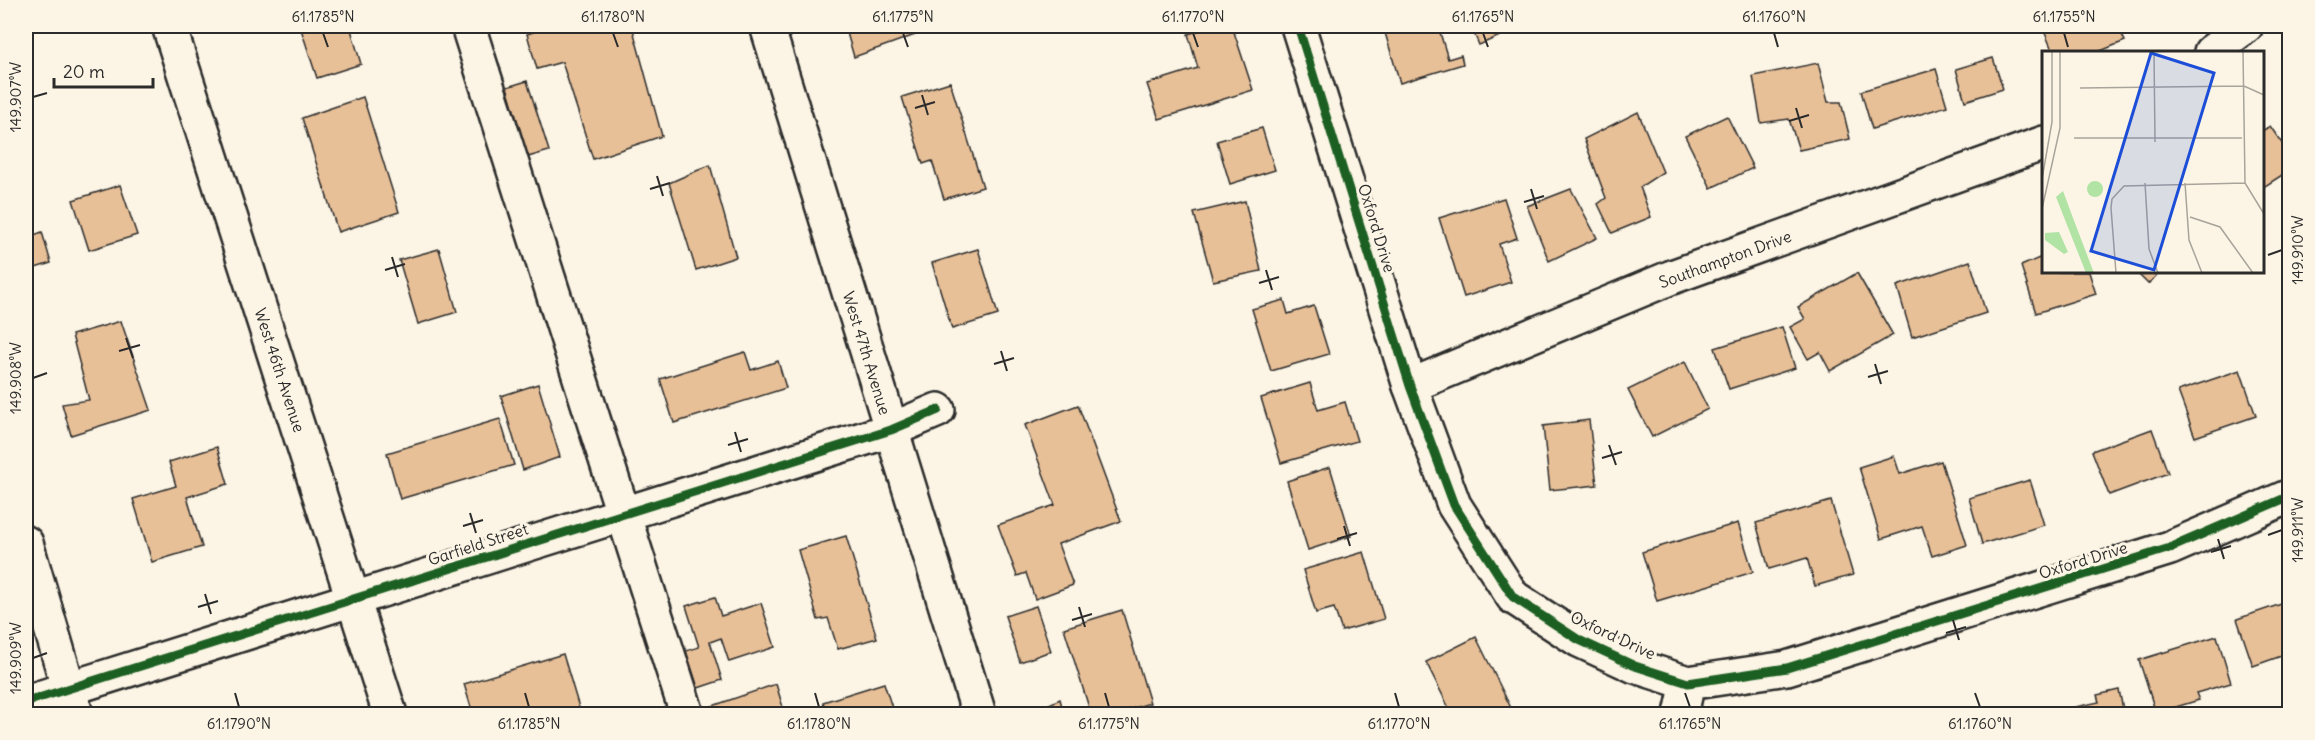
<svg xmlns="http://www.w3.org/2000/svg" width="2315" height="740" font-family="Delius,sans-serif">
	<rect width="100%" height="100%" fill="#fcf5e5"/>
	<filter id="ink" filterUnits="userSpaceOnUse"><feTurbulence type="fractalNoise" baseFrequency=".0167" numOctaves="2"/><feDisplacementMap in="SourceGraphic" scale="12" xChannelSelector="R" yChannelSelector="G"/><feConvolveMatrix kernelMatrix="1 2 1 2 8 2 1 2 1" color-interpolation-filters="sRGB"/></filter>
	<g filter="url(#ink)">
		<g fill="#e8c098" stroke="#2b2b2b" stroke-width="1.5">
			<path d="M300,26H350L361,64L317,78Z"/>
			<path d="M552,26H632L662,136L593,159L562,62L537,69L527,34Z"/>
			<path d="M845,26H940L854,57Z"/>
			<path d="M1215,26H1232L1253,90L1159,119L1147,84L1198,68L1188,34Z"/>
			<path d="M1383,26H1438L1448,59L1461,55L1463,64L1400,83Z"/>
			<path d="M1471,26H1523L1479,45Z"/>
			<path d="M2042,26H2118L2125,41L2098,52H2053Z"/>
			<path d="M1993,58L2003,89L1965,101L1956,69Z"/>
			<path d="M1818,63L1828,102H1841L1850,139L1799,150L1789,119L1761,123L1753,76Z"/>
			<path d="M1936,69L1947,106L1872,129L1861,91Z"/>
			<path d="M527,81L549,151L528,157L507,87Z"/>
			<path d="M950,82L983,187L944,199L932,161L923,164L902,97Z"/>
			<path d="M363,97L399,212L338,232L302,118Z"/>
			<path d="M1638,112L1663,172L1640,187L1651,217L1612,233L1598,204L1606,198L1584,139Z"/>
			<path d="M1727,116L1753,168L1711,188L1685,136Z"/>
			<path d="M2270,126L2290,155V170L2262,188V131Z"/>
			<path d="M1262,128L1275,170L1230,184L1217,141Z"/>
			<path d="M710,165L736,257L696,270L669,183Z"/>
			<path d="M120,185L137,235L89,250L73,200Z"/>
			<path d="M1571,189L1597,238L1549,261L1527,206Z"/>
			<path d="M1504,198L1517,238L1499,244L1511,282L1464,297L1439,218Z"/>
			<path d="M1245,201L1261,271L1213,281L1194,213Z"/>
			<path d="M42,232L51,263L26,271V238Z"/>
			<path d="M439,249L457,312L418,324L399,260Z"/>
			<path d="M978,249L998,315L952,329L932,263Z"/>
			<path d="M2044,256V272H2089L2096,294L2036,313L2021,266Z"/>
			<path d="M1970,261L1986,313L1912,337L1897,286Z"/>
			<path d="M2136,272H2160L2148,284Z"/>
			<path d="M1857,273L1893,335L1830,371L1820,352L1808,359L1790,327L1805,319L1798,307Z"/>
			<path d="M1284,300L1288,314L1314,306L1329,354L1271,371L1252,309Z"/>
			<path d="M121,321L151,410L71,435L62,404L89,400L72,335Z"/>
			<path d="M1782,327L1795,368L1729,389L1715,348Z"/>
			<path d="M745,352L751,370L778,361L786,388L674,423L660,379Z"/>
			<path d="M1685,362L1708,409L1652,437L1628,390Z"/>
			<path d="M2240,370L2256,416L2195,437L2178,391Z"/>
			<path d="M1310,383L1318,410L1345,402L1357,441L1281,463L1261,398Z"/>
			<path d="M538,384L560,457L523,470L501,396Z"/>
			<path d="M1078,405L1121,521L1058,544L1073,585L1035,599L1026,573L1017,576L998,525L1055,505L1025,425Z"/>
			<path d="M500,419L514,465L400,499L387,453Z"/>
			<path d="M1589,420L1597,485L1550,490L1543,426Z"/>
			<path d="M2152,429L2168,473L2109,495L2092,451Z"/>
			<path d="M217,447L228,484L187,497L202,547L152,562L133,499L176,486L169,462Z"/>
			<path d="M1894,456L1900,474L1941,461L1967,545L1932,556L1922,526L1881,539L1859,467Z"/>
			<path d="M1330,467L1351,536L1308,550L1287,481Z"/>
			<path d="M2030,480L2044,525L1982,544L1969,498Z"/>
			<path d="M1831,501L1853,575L1815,586L1807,558L1769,569L1756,523Z"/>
			<path d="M1738,523L1753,572L1657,601L1642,552Z"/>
			<path d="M846,536L877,638L838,649L828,618L818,620L798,550Z"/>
			<path d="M1364,552L1384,619L1342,631L1334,608L1316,613L1303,570Z"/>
			<path d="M715,597L721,616L761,603L775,647L729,662L721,638L710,642L722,680L698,688L686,651L699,647L686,606Z"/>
			<path d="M2290,601V653L2253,666L2237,619Z"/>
			<path d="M1036,606L1051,651L1020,662L1005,616Z"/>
			<path d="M1122,610L1150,703L1114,714H1091L1064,628Z"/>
			<path d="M2217,636L2231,683L2196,693L2199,700L2156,713L2139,660Z"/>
			<path d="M1476,637L1513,712L1508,714H1452L1426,662Z"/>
			<path d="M563,654L580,711L567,714H473L464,684Z"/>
			<path d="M884,683L894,714H827L823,702Z"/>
			<path d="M776,684L785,714H703L701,710Z"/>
			<path d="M2119,690L2124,714H2043L2099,702L2097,695Z"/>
			<path d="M1060,699L1064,714H1030V713Z"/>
		</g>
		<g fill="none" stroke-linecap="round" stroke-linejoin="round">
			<defs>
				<g id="minor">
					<path d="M169,26L390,714"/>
					<path d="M468,26L687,714"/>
					<path d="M767,26L979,714"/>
					<path d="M1298,26L1410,386L1454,505L1513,597L1579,640L1635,666L1688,683L1787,668L2170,548L2290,496"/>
					<path d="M2211,52L2246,26"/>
					<path d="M1410,386L1672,277L2044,143"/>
					<path d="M26,543L76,714"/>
					<path d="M26,702L891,430L938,410"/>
					<path d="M1681,714L1688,683"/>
				</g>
			</defs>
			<use href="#minor" stroke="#2b2b2b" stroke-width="38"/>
			<use href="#minor" stroke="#fcf5e5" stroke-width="33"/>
			<defs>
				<g id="cycleway">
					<path d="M1298,26L1410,386L1454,505L1513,597L1579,640L1635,666L1688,683L1787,668L2170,548L2290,496"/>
					<path d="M26,702L891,430L938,410"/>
				</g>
			</defs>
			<use href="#cycleway" stroke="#fcf5e5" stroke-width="13"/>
			<use href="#cycleway" stroke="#1b5e20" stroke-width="9"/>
		</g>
	</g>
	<path fill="none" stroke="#2b2b2b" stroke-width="2" d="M323,33L328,47M613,33L618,47M903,33L908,47M1193,33L1198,47M1483,33L1488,47M1774,33L1778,47M2064,33L2068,47M922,95L928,115M33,97L47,93M915,108L935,102M1796,108L1802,128M1789,121L1809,115M657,176L663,196M650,189L670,183M1531,189L1537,209M1524,202L1544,196M2268,255L2282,250M392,257L398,277M385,270L405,264M1266,270L1272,290M1259,283L1279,277M126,338L133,358M119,351L140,345M1001,351L1007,371M994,364L1014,358M1875,364L1881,384M1868,377L1888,371M33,378L47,373M735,432L741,452M728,445L748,439M1609,445L1616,465M1602,458L1622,452M470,513L476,533M463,526L483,520M1344,526L1350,546M2268,535L2282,530M1337,539L1357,533M2218,539L2224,559M2211,552L2231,546M205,594L211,614M198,607L218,601M1079,607L1085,627M1072,620L1092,614M1953,620L1959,640M1946,633L1966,627M33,658L47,653M235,693L239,707M525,693L529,707M815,693L819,707M1105,693L1109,707M1395,693L1399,707M1685,693L1690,707M1975,693L1980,707"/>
	<g text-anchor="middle" stroke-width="6" stroke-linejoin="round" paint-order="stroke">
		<g font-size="16" fill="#2b2b2b" stroke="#fcf5e5">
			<text transform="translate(1377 228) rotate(73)" y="6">Oxford Drive</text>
			<text transform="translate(1725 259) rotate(-20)" y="6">Southampton Drive</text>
			<text transform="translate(867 353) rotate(73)" y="6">West 47th Avenue</text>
			<text transform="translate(280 370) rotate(72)" y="6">West 46th Avenue</text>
			<text transform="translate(478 544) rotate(-18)" y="6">Garfield Street</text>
			<text transform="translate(2083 560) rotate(-17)" y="6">Oxford Drive</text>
			<text transform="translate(1613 635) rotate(25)" y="6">Oxford Drive</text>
		</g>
	</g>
	<g transform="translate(2042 51)">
		<rect width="222" height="222" fill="#fcf5e5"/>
		<path d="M45 138a8 8 0 1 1 16 0a8 8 0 1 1-16 0ZM21,140L31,167L52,222H44L14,146ZM17,181L26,201L22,203L3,189V182Z" fill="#b0e3a4"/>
		<path fill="none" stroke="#a8a49b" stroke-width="1.5" d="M112,0L113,91M201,0L203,132L222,163M38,37L202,35L222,44M32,87H200M0,128L10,71V0M103,132L107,198L116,222M143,132L147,189L160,222M0,158L18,77V0M148,166L178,176L211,222M74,222L69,157L70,148L82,135L203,132"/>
		<path fill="#1d4ed8" fill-opacity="0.15" stroke="#1d4ed8" stroke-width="3" d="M109,2L172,22L112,219L49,200Z"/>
		<rect width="222" height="222" fill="none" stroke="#2b2b2b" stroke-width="3"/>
	</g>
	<rect width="2315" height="740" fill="none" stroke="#fcf5e5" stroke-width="66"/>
	<path d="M54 78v9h99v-9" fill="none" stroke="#2b2b2b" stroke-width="3"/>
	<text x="63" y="78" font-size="18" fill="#2b2b2b" stroke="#fcf5e5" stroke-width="4.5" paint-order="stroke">20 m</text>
	<rect x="33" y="33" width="2249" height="674" fill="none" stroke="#2b2b2b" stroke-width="2"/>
	<g font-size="15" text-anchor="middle" fill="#2b2b2b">
		<text x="323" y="22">61.1785°N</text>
		<text x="613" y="22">61.1780°N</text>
		<text x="903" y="22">61.1775°N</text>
		<text x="1193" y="22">61.1770°N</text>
		<text x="1483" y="22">61.1765°N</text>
		<text x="1774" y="22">61.1760°N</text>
		<text x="2064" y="22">61.1755°N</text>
		<text transform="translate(16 97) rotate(-90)" y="5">149.907°W</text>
		<text transform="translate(2298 250) rotate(-90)" y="5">149.910°W</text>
		<text transform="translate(16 378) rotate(-90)" y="5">149.908°W</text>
		<text transform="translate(2298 530) rotate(-90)" y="5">149.911°W</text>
		<text transform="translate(16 658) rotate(-90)" y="5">149.909°W</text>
		<text x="239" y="729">61.1790°N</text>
		<text x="529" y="729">61.1785°N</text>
		<text x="819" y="729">61.1780°N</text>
		<text x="1109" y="729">61.1775°N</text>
		<text x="1399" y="729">61.1770°N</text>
		<text x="1690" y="729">61.1765°N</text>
		<text x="1980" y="729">61.1760°N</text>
	</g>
</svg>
